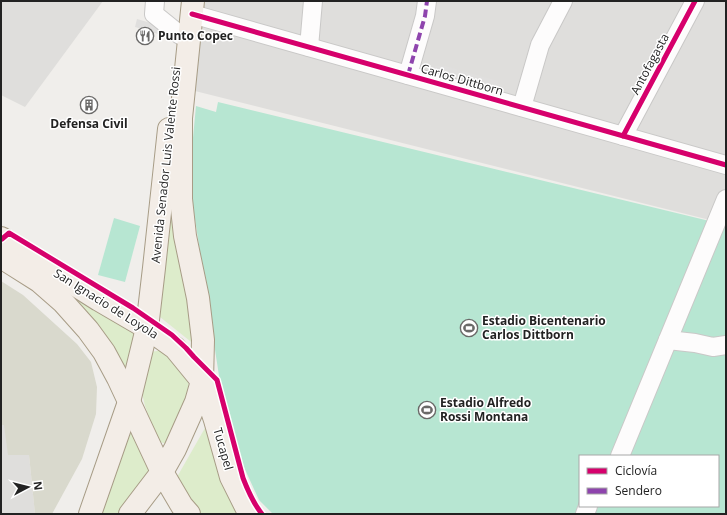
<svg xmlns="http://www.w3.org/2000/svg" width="727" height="515" font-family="'Open Sans',sans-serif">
	<rect width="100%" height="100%" fill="#f0eeeb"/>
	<g fill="#dfdedc">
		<path d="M1,1H103L25,107L1,95Z"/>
		<path d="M203,1H726V224L195,91Z"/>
		<path d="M4,424L29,455L35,514H1V425Z"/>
	</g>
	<path fill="#d9d9cd" d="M1,281L23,295L77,344L91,362L97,387L96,414L82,459L52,514H35L29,455H8L4,425H1Z"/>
	<g fill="#ddeccb">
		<path d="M170,183L195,345L160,317Z"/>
		<path d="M62,286L139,333L129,379Z"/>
		<path d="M162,350L187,376L191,399L166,444L158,441L145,406L142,393L151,352Z"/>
		<path d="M209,421L244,514H200L186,499L177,477Z"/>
		<path d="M132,425L154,466L122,514H98Z"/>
	</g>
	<g fill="#b7e6d2" fill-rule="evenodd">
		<path d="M218,102L726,225V514H273L259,500L243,465L227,428L189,180L196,106L216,112ZM580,456H718V506H580Z"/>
		<path d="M114,218L140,226L125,282L98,275Z"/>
	</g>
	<g fill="#e0dfde">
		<path d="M137,19L161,26L158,34L135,27Z"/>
		<path d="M435,66H445L498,81L504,94L427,73Z"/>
	</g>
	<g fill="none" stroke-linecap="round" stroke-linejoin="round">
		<defs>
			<g id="minor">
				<path d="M155,1L154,14L180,35"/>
				<path d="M192,14L726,165"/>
				<path d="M309,47L313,1"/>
				<path d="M408,75L425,16L427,1"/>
				<path d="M522,107L540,45L563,1"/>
				<path d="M623,136L695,1"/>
				<path d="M668,340L695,343L713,347L726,345"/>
				<path d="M620,456L726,199"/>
				<path d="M585,514L588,506"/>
			</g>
			<g id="major">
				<path d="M1,238L99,300L147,328L175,348L202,381L215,420L231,477L246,507L251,514"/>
				<path d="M1,257L39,281L63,302L88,330L104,352L118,378L162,472L182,506L189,514"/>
				<path d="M90,514L129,402L147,328L154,268L169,129"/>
				<path d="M130,514L162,472L175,449L196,402L202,381L203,340L198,298L185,236L181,199V118L193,1"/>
			</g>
		</defs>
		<use href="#minor" stroke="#c9c8c7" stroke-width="20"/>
		<use href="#major" stroke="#a79c86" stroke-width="24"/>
		<use href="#minor" stroke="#fdfcfc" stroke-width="18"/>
		<use href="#major" stroke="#f3ede7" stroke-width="22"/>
		<path stroke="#8e44ad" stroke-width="4" stroke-dasharray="8 4" stroke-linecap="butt" d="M408,75L425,16L427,1"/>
		<defs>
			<g id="cycleway">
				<path d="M192,14L726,165"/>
				<path d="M623,136L695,1"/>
				<path d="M2,239L9,233L133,308L172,335L186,348L194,357L217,380L243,478C248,491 253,503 262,514"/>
			</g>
		</defs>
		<use href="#cycleway" stroke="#fff" stroke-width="8"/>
		<use href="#cycleway" stroke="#d6006c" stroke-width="5"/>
	</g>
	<defs>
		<symbol id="restaurant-ring" viewBox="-11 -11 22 22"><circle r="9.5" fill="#fff" stroke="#6a6968" stroke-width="1.5"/><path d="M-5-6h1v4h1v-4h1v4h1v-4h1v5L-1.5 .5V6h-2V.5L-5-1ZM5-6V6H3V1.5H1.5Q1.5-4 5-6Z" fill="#6a6968"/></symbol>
		<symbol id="building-ring" viewBox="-11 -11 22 22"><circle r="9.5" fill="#fff" stroke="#6a6968" stroke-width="1.5"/><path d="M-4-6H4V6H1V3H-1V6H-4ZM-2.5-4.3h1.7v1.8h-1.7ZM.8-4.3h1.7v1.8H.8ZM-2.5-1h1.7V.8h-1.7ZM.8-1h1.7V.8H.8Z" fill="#6a6968"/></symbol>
		<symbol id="stadium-ring" viewBox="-11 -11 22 22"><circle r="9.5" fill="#fff" stroke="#6a6968" stroke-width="1.5"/><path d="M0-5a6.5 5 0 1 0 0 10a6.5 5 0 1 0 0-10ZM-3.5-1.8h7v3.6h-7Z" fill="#6a6968"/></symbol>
	</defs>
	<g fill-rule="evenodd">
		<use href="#restaurant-ring" x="135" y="26" width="20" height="20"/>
		<use href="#building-ring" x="79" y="95" width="20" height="20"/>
		<use href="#stadium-ring" x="459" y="318" width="20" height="20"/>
		<use href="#stadium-ring" x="417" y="400" width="20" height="20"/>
	</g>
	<g text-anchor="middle" stroke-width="3" stroke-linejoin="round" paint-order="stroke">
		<g font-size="12" font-weight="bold" fill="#222" stroke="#fff" text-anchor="start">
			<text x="158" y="40">Punto Copec</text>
			<text x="89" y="128" text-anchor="middle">Defensa Civil</text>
			<text x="482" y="325">Estadio Bicentenario<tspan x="482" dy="14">Carlos Dittborn</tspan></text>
			<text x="440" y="407">Estadio Alfredo<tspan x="440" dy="14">Rossi Montana</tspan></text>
		</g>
		<g font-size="12" fill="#222" stroke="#fff">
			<text transform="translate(650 64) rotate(-62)" y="4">Antofagasta</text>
			<text transform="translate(462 80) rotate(16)" y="4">Carlos Dittborn</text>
			<text transform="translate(166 165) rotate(-84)" y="4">Avenida Senador Luis Valente Rossi</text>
			<text transform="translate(106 304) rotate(32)" y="4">San Ignacio de Loyola</text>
			<text transform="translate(223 449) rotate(74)" y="4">Tucapel</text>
		</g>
	</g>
	<rect width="727" height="515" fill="none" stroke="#222222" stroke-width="4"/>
	<rect x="579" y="455" width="140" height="52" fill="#ffffff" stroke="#a7a7a7"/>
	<rect x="587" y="468" width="20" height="6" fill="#d6006c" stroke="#a7a7a7"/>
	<text x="615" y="475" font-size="12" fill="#222222">Ciclovía</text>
	<rect x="587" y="488" width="20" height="6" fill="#8e44ad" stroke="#a7a7a7"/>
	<text x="615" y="495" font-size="12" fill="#222222">Sendero</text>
	<g transform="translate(28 487) rotate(83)" stroke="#ffffff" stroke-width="3" paint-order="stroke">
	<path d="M0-3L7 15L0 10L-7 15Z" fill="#222222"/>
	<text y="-6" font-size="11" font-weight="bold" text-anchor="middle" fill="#222222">N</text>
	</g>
</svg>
